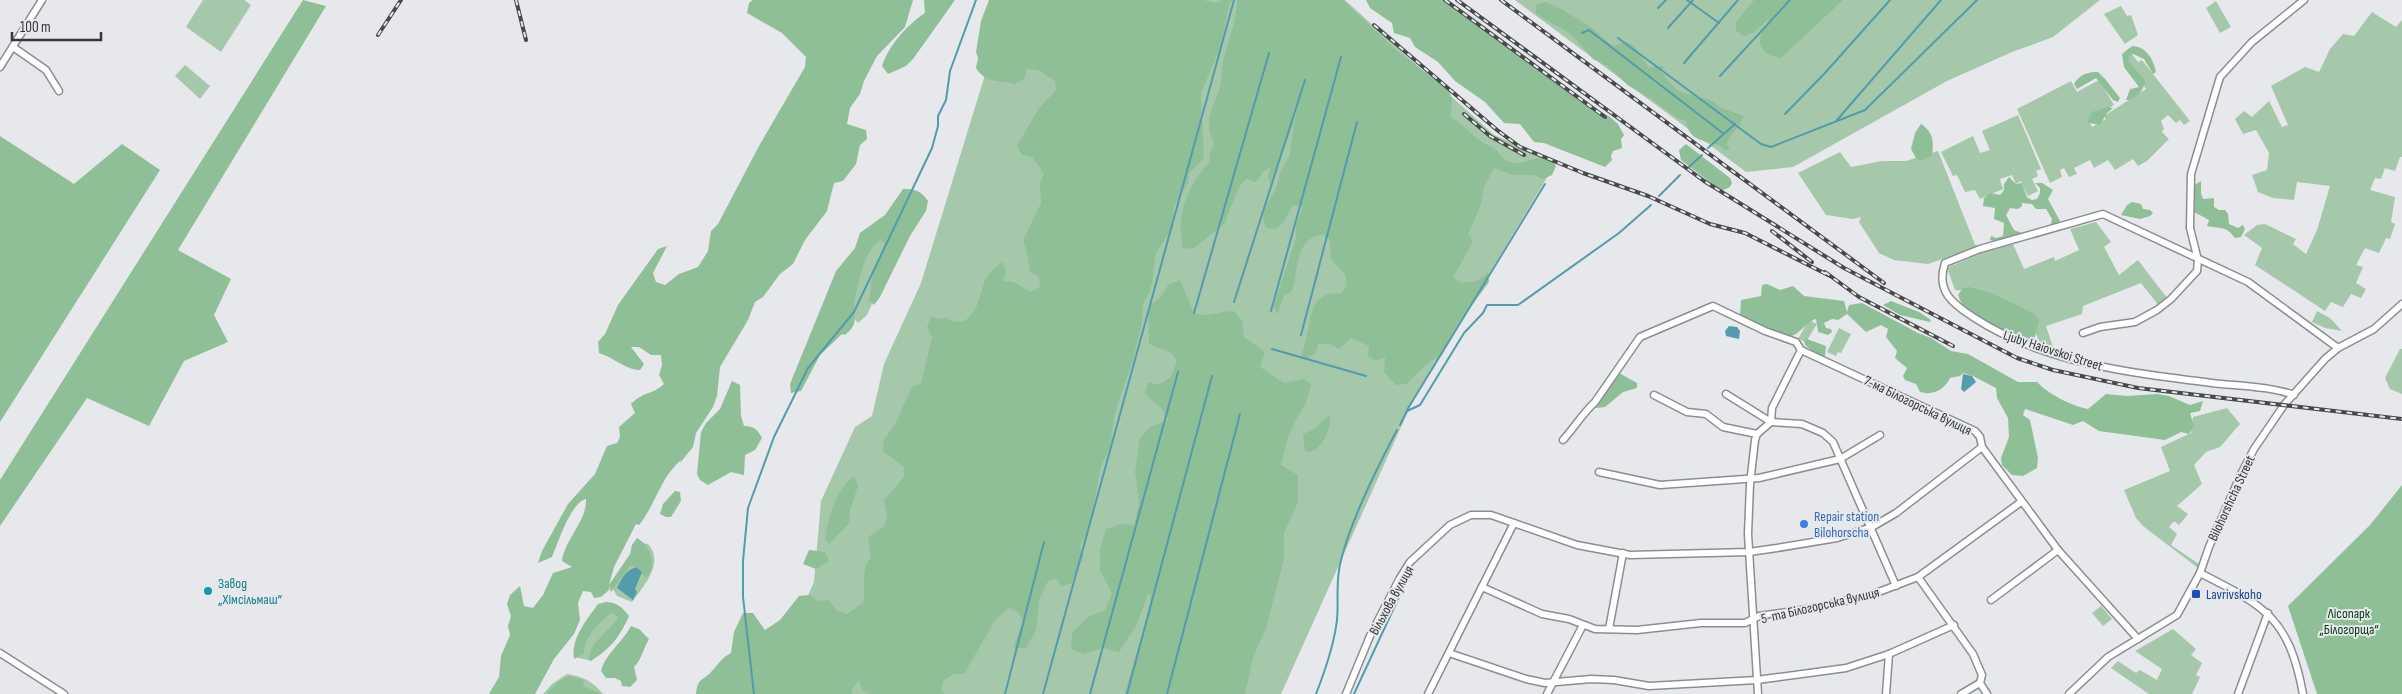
<svg xmlns="http://www.w3.org/2000/svg" width="2402" height="694" font-family="'Sofia Sans Condensed',sans-serif">
	<rect width="100%" height="100%" fill="#e6e8eb"/>
	<g fill="#a5c8aa">
		<path d="M203,0H244L251,5L221,52L186,27Z"/>
		<path d="M1008,0H1345L1494,135L1557,161L1414,398L1281,694H847L781,656L814,582L821,501L855,427L872,416L884,364L921,283Z"/>
		<path d="M1515,0H2100L2053,37L2012,52L1947,81L1793,167L1746,172Z"/>
		<path d="M2216,1L2231,27L2220,33L2206,8Z"/>
		<path d="M2121,6L2127,16L2131,15L2138,35L2125,44L2104,14Z"/>
		<path d="M2372,12L2396,27L2402,20V157H2400L2395,171L2385,168L2381,179L2375,178L2370,190L2395,197L2391,222L2395,224L2390,239L2386,238L2379,253L2365,248L2356,265L2363,267L2356,283L2366,289L2361,298L2351,294L2343,307L2331,302L2325,311L2255,265L2262,248L2244,235L2257,225L2265,224L2296,239L2293,244L2306,254L2317,230L2330,186L2297,182L2294,200L2273,198L2258,192L2252,175L2267,170L2269,153L2256,130L2243,134L2235,119L2244,111L2252,117L2269,101L2282,127L2288,125L2271,86L2305,67L2319,72L2330,49L2343,34L2354,36Z"/>
		<path d="M2131,53L2138,62L2142,60L2190,121L2184,125L2180,120L2176,123L2168,115L2161,121L2164,129L2162,132L2169,139L2147,161L2138,166L2133,159L2115,170L2108,160L2094,168L2090,160L2074,168L2077,174L2069,177L2064,168L2060,170L2062,177L2050,183L2017,109L2071,81L2077,92L2099,80L2114,105L2088,119L2092,127L2106,119L2104,116L2146,89L2125,57Z"/>
		<path d="M185,65L210,86L200,99L175,76Z"/>
		<path d="M2018,115L2041,169L2036,171L2038,176L2032,179L2038,191L2028,196L2021,181L2016,184L2012,175L2000,179L2003,189L1980,199L1975,190L1965,192L1957,175L1953,176L1941,152L1973,136L1980,153L1990,150L1982,131Z"/>
		<path d="M1938,151L1976,247L1928,264L1894,260L1879,253L1859,222L1861,217L1853,219L1826,215L1798,173L1840,152L1851,167L1882,161H1906Z"/>
		<path d="M2096,222L2111,242L2104,247L2119,275L2138,260L2167,298L2159,306L2141,283L2083,306L2082,314L2046,326L2053,347L2041,345L2027,316L2008,304L1986,292L1955,290L1947,268L1984,252L2013,244L2024,269L2054,257L2055,261L2079,250L2070,229Z"/>
		<path d="M884,238L888,248L871,306L867,315L858,323L852,315L859,265L875,241Z"/>
		<path d="M2317,311L2330,318L2342,331L2325,328L2312,322Z"/>
		<path d="M1809,320L1817,324L1806,342L1798,339Z"/>
		<path d="M1839,328L1851,334L1841,353L1838,352L1836,356L1827,352Z"/>
		<path d="M2400,349H2402V394L2390,389L2385,378Z"/>
		<path d="M2227,408L2240,424L2220,447L2206,452L2194,465L2202,484L2177,506L2188,514L2179,525L2174,521L2169,527L2177,534L2171,545L2199,564L2198,568L2143,526L2136,518L2124,490L2170,471L2161,447L2191,433L2193,417Z"/>
		<path d="M643,543L648,544C665,562 644,586 632,602L617,596L613,589L637,547Z"/>
		<path d="M2101,606L2112,619L2103,626L2092,613Z"/>
		<path d="M603,608L625,615L593,657L588,660L574,657Z"/>
		<path d="M2173,629L2196,649L2191,655L2202,663L2196,675L2200,677L2192,694H2149L2111,668L2118,661L2136,673L2140,670L2157,680L2162,669L2135,651Z"/>
		<path d="M567,674C584,677 592,681 603,694H543L552,684Z"/>
	</g>
	<g fill="#8fbf97">
		<path d="M303,0L326,6L178,250L231,279L214,315L228,342L184,361L149,426L87,398L0,526V480Z"/>
		<path d="M753,0H913L905,27L877,56L864,81L860,94L850,108L847,124L866,130L867,139L860,145L856,164L843,181L834,183L827,211L805,240L793,264L780,274L763,297L755,302L748,320L720,367L717,396L713,407L696,433L693,447L680,463L681,460C660,478 656,504 639,525L636,524L614,567L609,585L630,554L632,545L637,538C650,545 658,566 647,577L643,576C640,570 638,565 630,566L611,592L609,586V590L601,597L594,598L591,592L583,591L578,603L580,620L574,634L554,659L535,694H489L499,677L501,656L510,635L508,626L511,616L507,604L510,595L520,586L524,606L533,608L543,595L553,573L572,567L562,561C565,539 587,521 586,499C571,502 558,543 552,557L538,563L542,551L568,504L595,474L607,446L617,443L620,437L619,427L635,413L631,404C644,391 652,395 664,384L659,375L662,365L661,355H651L639,347H631L644,364L640,370C626,370 613,357 599,353L598,342L605,334L618,305L658,249L667,246L653,273L656,282L665,285L679,274L698,267L708,251L711,231L718,224L759,146L805,67L806,57L782,33L747,13L749,3Z"/>
		<path d="M924,0H955L913,59L906,66L888,74L882,66C889,45 907,25 925,13Z"/>
		<path d="M989,0H1203L1217,3L1222,0H1233L1229,5L1221,46L1201,93L1204,158L1189,173L1188,183L1174,206L1173,227L1156,253L1152,283L1149,293L1143,304L1142,324L1132,363L1115,413L1110,447L1101,466L1090,528L1080,546L1084,557L1071,584L1061,586L1056,578L1048,581L1039,600L1036,630L1026,648H1013L1023,621L1019,613L1009,608L995,620L964,674H954L943,681L941,691L945,694H869L862,690L859,681L852,689V694H696C698,677 702,682 711,672C719,664 721,658 731,653L734,632L743,613H753L765,630L780,620L799,596L810,595L818,601L829,600L837,611L847,614L863,603C867,586 859,572 871,557L868,537L885,526L887,516L884,500L904,477V467L883,451L884,440L895,424L912,387L921,384L932,337L927,327L931,317L941,319L946,317L954,322L965,321C969,317 975,311 977,305C985,285 981,276 1003,262L1006,272L1003,281L1013,282L1031,292L1040,287L1039,277L1030,272L1027,252L1023,240L1041,203L1040,183L1044,174L1032,157L1022,155L1017,146L1039,108L1056,90L1055,81L1038,70L1027,69L1024,79L1015,84C999,80 985,83 976,68L978,58L976,52L981,21Z"/>
		<path d="M1237,0H1343L1396,50L1449,90L1452,99L1451,117C1463,124 1471,134 1482,142C1486,145 1492,146 1496,150C1503,157 1505,163 1517,163C1529,163 1536,156 1547,156L1556,166L1552,175L1543,179L1533,175H1513L1494,168L1484,187L1480,207L1468,234L1473,242L1453,277L1461,283C1473,282 1480,281 1488,272L1489,282L1456,327L1442,355L1429,362L1406,384L1396,385L1384,372L1385,357L1376,361L1368,356L1369,346L1351,338L1339,349L1330,344H1318L1316,352L1306,360L1301,358C1302,351 1305,345 1306,339C1312,316 1309,292 1341,293L1347,285L1345,275L1331,259L1330,241L1323,234C1294,239 1299,268 1292,291L1284,296L1277,315L1274,305L1296,238V225L1303,207L1293,205L1283,223L1275,229L1266,228L1263,218L1264,208L1275,191L1281,170L1289,157L1297,108L1292,128L1270,185L1268,175L1271,167L1263,172L1256,182L1246,179L1239,187L1224,224L1193,249L1182,248C1182,238 1180,229 1181,220C1183,200 1195,176 1209,163L1210,153L1214,144C1204,121 1211,111 1219,90C1222,81 1221,69 1224,59C1229,36 1236,26 1237,0Z"/>
		<path d="M1366,0H1446L1462,10L1477,25L1496,36L1579,99L1610,117L1618,124L1624,135L1621,139L1622,148L1613,151L1611,156L1612,160L1605,167L1544,143L1534,142L1520,124L1504,123L1485,102L1455,81L1438,62L1415,47L1410,38L1394,33L1392,23L1370,8Z"/>
		<path d="M1754,0H1843L1781,58C1771,57 1758,51 1760,38C1761,32 1767,25 1769,19L1753,33L1744,36L1736,31V22Z"/>
		<path d="M1546,2C1561,7 1575,18 1589,26C1597,30 1603,40 1614,46L1624,42L1632,44L1649,68L1658,66L1665,67L1660,71L1678,91L1713,101L1721,108L1744,116C1740,127 1729,134 1727,145L1730,149L1725,150C1714,137 1690,148 1686,121L1677,118L1651,99L1629,86L1607,66L1593,59L1571,34L1536,14V4Z"/>
		<path d="M2132,46C2146,46 2154,60 2156,72L2153,74L2144,59L2133,54L2128,57L2129,62L2145,80C2144,90 2139,95 2130,100H2126L2130,89L2139,87L2124,67L2122,54Z"/>
		<path d="M2098,72L2105,79L2120,98L2118,102L2113,100L2096,78L2077,89L2074,84C2080,74 2087,72 2098,72Z"/>
		<path d="M2108,107L2113,108L2107,113L2100,125L2089,123L2087,121L2092,112Z"/>
		<path d="M1921,124C1933,132 1934,141 1932,155L1921,161L1916,158L1911,149L1915,133Z"/>
		<path d="M0,136L74,184L122,144L160,170L0,422Z"/>
		<path d="M1686,144L1730,178L1732,183L1730,187L1721,191L1681,160L1679,150Z"/>
		<path d="M2009,177L2016,184L2022,183L2027,197L2032,200L2037,199L2040,193V188L2035,183H2042L2053,190L2048,199L2060,221L2057,225L2050,228L2052,219L2046,209H2036L2032,204L2022,203V206L2018,209L2010,208L2006,215L2014,230L2024,234L2001,243L1990,240L1991,236L1996,238L2003,236L2004,223L1994,219L1995,208L1983,206L1984,198L1990,193L2000,195L2004,190V184Z"/>
		<path d="M2201,181V193L2203,199L2214,198V207L2219,210H2225L2228,214L2229,224L2238,228L2243,225L2245,229L2241,237L2235,238C2226,225 2219,229 2207,226L2209,220L2194,212L2192,200L2193,186Z"/>
		<path d="M903,189C916,189 921,191 928,201L926,211L910,236L880,297L874,305L869,300L873,271L885,243L880,240C865,249 858,282 855,300C852,316 861,322 845,335L842,334L820,355L801,391L791,393L790,384L836,271L855,248L860,233L885,215Z"/>
		<path d="M2132,202L2141,204L2143,209L2150,210L2153,213L2150,216L2140,219L2121,215L2127,205Z"/>
		<path d="M1180,280L1194,313C1204,318 1221,311 1234,311L1242,321L1244,337L1265,352L1260,367L1284,383L1303,379L1311,384L1306,403L1295,421L1287,440L1281,465L1298,475V502L1284,533V559L1266,628L1253,657L1245,694H1125C1133,661 1145,630 1151,597L1148,594L1136,626L1119,652L1103,648L1084,654L1071,649L1072,633L1088,617L1105,610L1112,593L1100,571V549L1106,529L1120,524L1134,525L1139,502L1135,472L1140,438L1150,427L1168,420C1162,404 1155,406 1145,393L1148,382L1158,385L1171,377L1177,361L1171,353L1149,344L1148,307L1161,297L1168,285Z"/>
		<path d="M1767,284L1780,290L1793,286L1804,296L1844,301L1847,312L1849,305L1862,303L1918,333L1931,338L1951,351L1968,354L2018,382H2037C2048,394 2072,406 2088,409L2106,394L2127,396L2157,394L2169,396L2190,405L2203,401L2200,411L2190,413L2194,426L2189,434L2181,432L2165,440L2099,431L2083,421L2073,425L2025,409L2023,415L2030,420L2038,458L2037,468L2023,476L2012,475L2002,465L2001,458L2009,437L2008,418L1997,398L1996,388L1973,376L1963,373L1960,376L1950,378C1945,389 1933,396 1920,392L1916,384L1905,380L1903,376L1907,368L1895,358L1897,351L1886,337L1888,329L1881,325L1866,332L1847,314L1838,320L1832,319L1824,323L1826,328L1831,329L1832,332L1828,335L1818,332L1816,319C1808,321 1802,331 1794,335C1784,341 1751,321 1740,315L1741,300L1761,296L1762,285Z"/>
		<path d="M1969,287L1991,293L2035,314L2039,321L2033,343C2009,339 1965,320 1958,295L1963,288Z"/>
		<path d="M1891,301L1919,312L1931,320L1930,322L1900,315L1883,305Z"/>
		<path d="M1807,339L1826,346L1825,356L1816,354L1805,345L1804,340Z"/>
		<path d="M1619,373L1637,383V388L1623,392L1605,407L1596,408L1593,404L1615,375Z"/>
		<path d="M732,381L740,385L741,416L744,426C754,426 758,430 762,438L755,450L745,455L744,475L731,472L708,485L700,480L697,474L701,432L706,423L720,409Z"/>
		<path d="M1330,416C1332,427 1320,456 1305,451L1303,435C1307,431 1309,432 1314,429C1320,425 1322,419 1330,416Z"/>
		<path d="M854,476L858,486L850,510L849,523L829,544L825,539C828,518 836,489 854,476Z"/>
		<path d="M2402,485V694H2317L2288,606L2370,525Z"/>
		<path d="M675,491L680,492L681,501L671,517H666L660,514L663,504Z"/>
		<path d="M809,550L825,552L829,561L816,569L803,564Z"/>
		<path d="M606,602C617,602 623,608 629,616C619,638 611,648 591,661L588,660L593,645L618,619L617,616L611,613C599,623 584,637 584,653L574,659C571,638 586,621 598,604Z"/>
		<path d="M631,626L639,629L649,639C643,649 642,659 634,667L637,680L630,687L622,686L621,681L615,678H606L601,671C606,653 622,643 631,626Z"/>
		<path d="M569,676L584,680L583,686L601,694H546L559,681Z"/>
	</g>
	<g fill="#549bab">
		<path d="M1729,326L1737,327L1740,331L1739,339L1726,336L1725,331Z"/>
		<path d="M1963,374L1972,376L1976,382L1964,392L1961,389Z"/>
		<path d="M636,567L642,572L635,589L637,592L633,600L617,588C622,578 625,571 636,567Z"/>
	</g>
	<g fill="none" stroke-linecap="round" stroke-linejoin="round">
		<g stroke="#549bab" stroke-width="2">
			<path d="M1687,0L1719,23"/>
			<path d="M1658,8L1666,0"/>
			<path d="M1668,28L1693,0"/>
			<path d="M1582,33L1589,30L1724,134"/>
			<path d="M1618,38L1761,144L1771,147L1865,110L1977,0"/>
			<path d="M1684,63L1738,0"/>
			<path d="M1720,76L1790,0"/>
			<path d="M1785,114L1825,73L1890,0"/>
			<path d="M1837,120L1941,0"/>
			<path d="M1708,148L1735,124"/>
			<path d="M1689,167L1702,155"/>
			<path d="M1659,196L1680,175"/>
			<path d="M1234,302L1305,80"/>
			<path d="M1271,311L1341,57"/>
			<path d="M1194,313L1269,53"/>
			<path d="M1301,335L1357,122"/>
			<path d="M1272,349L1366,376"/>
			<path d="M1407,410L1545,184"/>
			<path d="M1400,425L1407,411L1420,405L1464,333L1483,313L1487,305H1518L1619,233L1651,205"/>
			<path d="M754,694L743,597V561L748,508L774,437L808,368L854,312L932,148L938,126V116L946,100L950,71L976,0"/>
			<path d="M1005,694L1044,542"/>
			<path d="M1043,694L1234,0"/>
			<path d="M1090,694L1178,372"/>
			<path d="M1127,694L1212,376"/>
			<path d="M1167,694L1240,414"/>
			<path d="M1316,694C1325,671 1334,645 1337,620C1339,599 1335,582 1341,560C1351,520 1378,466 1397,430"/>
			<path d="M1354,694L1405,584"/>
		</g>
		<defs>
			<g id="minor">
				<path d="M13,47L46,70L59,91"/>
				<path d="M0,67L42,0"/>
				<path d="M2083,333L2100,327L2135,322L2157,310L2171,299L2197,271L2198,260L2190,228L2191,174L2220,77L2252,42L2304,0"/>
				<path d="M1726,394L1771,422L1802,424L1823,433L1833,442L1896,586"/>
				<path d="M1654,395L1687,412L1706,414L1723,427L1757,434"/>
				<path d="M2294,395C2269,386 2238,386 2212,383C2131,373 2043,363 1973,317C1951,303 1936,290 1945,263L1980,249L2103,214L2248,282L2338,348"/>
				<path d="M1771,422L1772,408L1801,350L1975,431L1980,437L1982,447L2058,550L2138,639"/>
				<path d="M1563,440C1574,428 1583,413 1595,402L1640,337L1713,306L1765,331L1796,342L1801,350"/>
				<path d="M1599,472L1660,485L1759,478L1840,459L1880,435"/>
				<path d="M2200,573C2265,606 2289,618 2303,694"/>
				<path d="M1918,577L1973,654L1982,675L1980,683L1987,694"/>
				<path d="M1482,587L1542,614L1569,619L1595,629L1637,630L1701,623H1745L1759,616L1814,608L1868,596L1918,577L2021,502"/>
				<path d="M1991,600L2058,550"/>
				<path d="M1609,629L1623,553"/>
				<path d="M0,653L64,694"/>
				<path d="M1449,653L1526,679L1545,683L1591,679L1614,680L1649,686L1757,680L1846,668L1889,654L1954,625"/>
				<path d="M1346,694L1370,636L1400,578L1410,562L1450,525L1471,515H1491L1577,545L1630,555L1749,552L1777,548L1837,538L1872,527L1896,513L1982,447"/>
				<path d="M1428,694L1514,523"/>
				<path d="M1547,694L1583,625"/>
				<path d="M1758,694L1748,534L1750,484L1755,440L1757,434L1771,422"/>
				<path d="M1886,694L1889,654"/>
				<path d="M1961,694L1980,683"/>
				<path d="M2069,694L2108,657L2177,615L2200,573L2209,547L2241,474L2254,449L2284,405L2325,359L2338,348L2374,329L2402,304"/>
				<path d="M2238,694L2268,613"/>
			</g>
		</defs>
		<use href="#minor" stroke="#8b8e91" stroke-width="9"/>
		<use href="#minor" stroke="#fff" stroke-width="6"/>
		<defs>
			<g id="rail">
				<path d="M516,0L526,40"/>
				<path d="M1445,0L1605,117"/>
				<path d="M1457,0L1704,181L1844,268L2017,358L2053,370L2138,388L2402,419"/>
				<path d="M1501,0L1884,283"/>
				<path d="M1374,25L1497,130L1520,147L1583,173L1648,196L1710,224L1745,233L1830,276"/>
				<path d="M378,35L401,0"/>
				<path d="M1464,114L1490,136L1524,155"/>
				<path d="M1772,231L1812,262"/>
				<path d="M1825,272L1859,297L1953,346"/>
			</g>
		</defs>
		<use href="#rail" stroke="#47494b" stroke-width="4"/>
		<use href="#rail" stroke="#e6e8eb" stroke-width="2" stroke-dasharray="5.5" stroke-linecap="butt"/>
	</g>
	<circle fill="#3f7fe0" stroke="#e6e8eb" stroke-width="2" cx="1804" cy="524" r="5"/>
	<circle fill="#0f9aa8" stroke="#e6e8eb" stroke-width="2" cx="208" cy="591" r="5"/>
	<rect fill="#1a4fb4" stroke="#e6e8eb" stroke-width="2" x="2191" y="589" width="10" height="10" rx="2.5"/>
	<g text-anchor="middle" stroke-width="4" stroke-linejoin="round" paint-order="stroke">
		<g font-size="14" fill="#353638" stroke="#e6e8eb">
			<text transform="translate(2053 350) rotate(18)" y="5">Ljuby Haiovskoi Street</text>
			<text transform="translate(1918 405) rotate(26)" y="5">7-ма Білогорська вулиця</text>
			<text transform="translate(2231 498) rotate(-65)" y="5">Bilohorshcha Street</text>
			<text transform="translate(1391 600) rotate(-61)" y="5">Вільхова вулиця</text>
			<text transform="translate(1820 605) rotate(-13)" y="5">5-та Білогорська вулиця</text>
		</g>
		<g font-size="14" fill="#366cbe" stroke="#e6e8eb" text-anchor="start">
			<text x="1814" y="521">Repair station<tspan x="1814" dy="16">Bilohorscha</tspan></text>
		</g>
		<g font-size="14" fill="#0d838f" stroke="#e6e8eb" text-anchor="start">
			<text x="218" y="588">Завод<tspan x="218" dy="16">„Хімсільмаш“</tspan></text>
		</g>
		<g font-size="14" fill="#164399" stroke="#e6e8eb" text-anchor="start">
			<text x="2206" y="599">Lavrivskoho</text>
		</g>
		<g font-size="14" fill="#033c17" stroke="#e6e8eb">
			<text x="2349" y="618">Лісопарк<tspan x="2349" dy="16">„Білогорща“</tspan></text>
		</g>
	</g>
	<path d="M12 32v8h89v-8" fill="none" stroke="#353638" stroke-width="2.5"/>
	<text x="20" y="32" font-size="15" fill="#353638" stroke="#e6e8eb" stroke-width="4" paint-order="stroke">100 m</text>
</svg>
